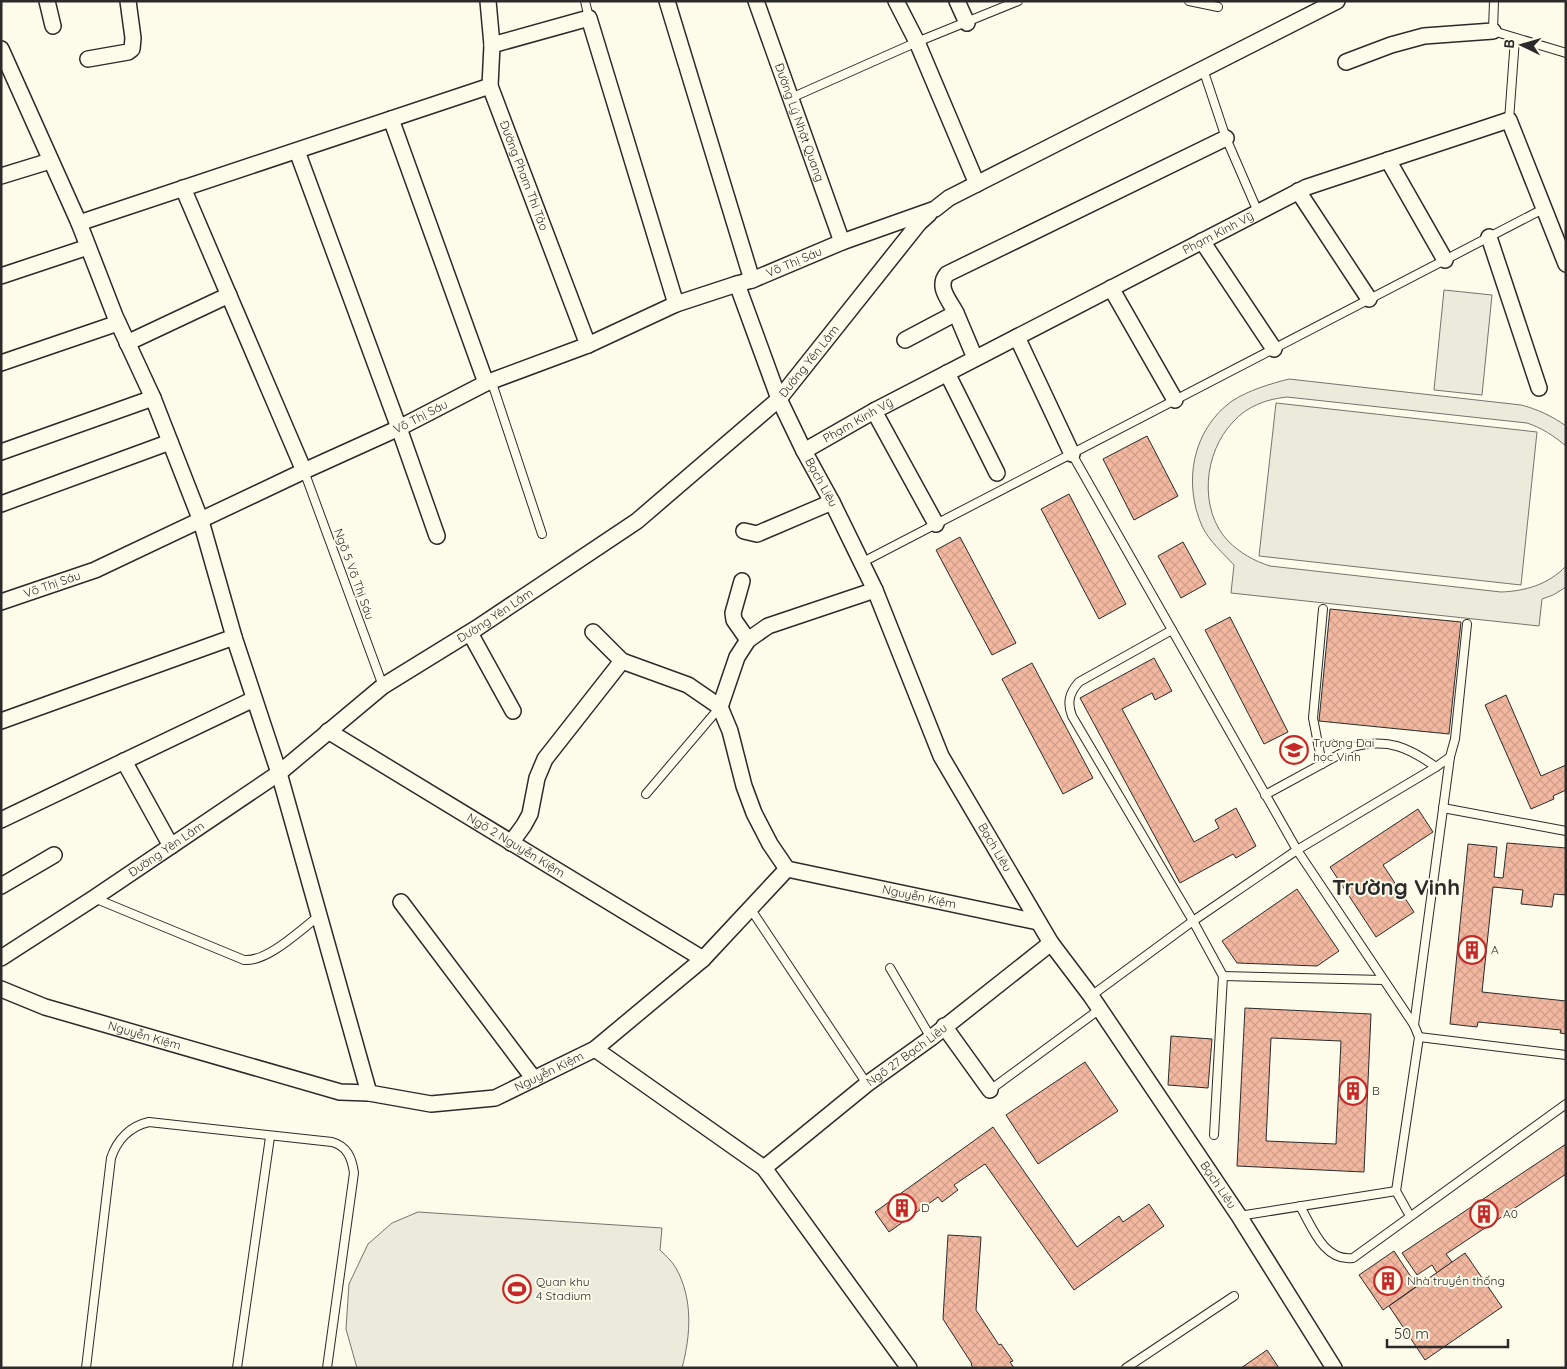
<svg xmlns="http://www.w3.org/2000/svg" width="1567" height="1369" font-family="Quicksand,sans-serif">
	<defs>
		<pattern id="building-cross-hatch" width="8" height="8" patternUnits="userSpaceOnUse" patternTransform="scale(1.25)"><rect width="8" height="8" fill="#f2b8a0"/><path d="M0 0l8 8M0 8l8-8" fill="none" stroke="#d09e8a"/></pattern>
	</defs>
	<rect width="100%" height="100%" fill="#fdfbea"/>
	<g fill="#ecebdb" stroke="#74746e">
		<path d="M1444,290L1492,295L1482,395L1434,390Z"/>
		<path d="M1289,379L1521,405C1537,409 1552,416 1566,426V446C1554,436 1542,428 1527,423L1287,397C1267,399 1247,406 1233,422C1204,452 1198,509 1228,541C1240,553 1254,561 1270,566L1501,592C1525,591 1548,585 1566,566V587L1553,595L1542,599L1539,626L1231,593L1234,565C1223,553 1209,541 1202,526C1183,483 1192,430 1232,401C1249,390 1270,384 1289,379Z"/>
		<path d="M1276,403L1537,432L1521,585L1259,556Z"/>
		<path d="M418,1212L662,1228L660,1250C665,1255 672,1261 676,1268C693,1299 691,1334 682,1368H357L346,1329L349,1284L368,1244L392,1223Z"/>
	</g>
	<g fill="url(#building-cross-hatch)" stroke="#2b2b2b" fill-rule="evenodd">
		<path d="M1147,436L1178,496L1134,520L1103,459Z"/>
		<path d="M1069,494L1126,604L1099,619L1041,509Z"/>
		<path d="M960,537L1016,643L992,655L936,550Z"/>
		<path d="M1183,542L1206,584L1181,598L1158,556Z"/>
		<path d="M1330,609L1461,622L1449,734L1319,721Z"/>
		<path d="M1230,617L1288,732L1264,744L1205,630Z"/>
		<path d="M1154,658L1172,691L1155,700L1152,693L1122,709L1194,842L1219,828L1215,820L1236,808L1256,846L1236,858L1233,854L1180,883L1080,698Z"/>
		<path d="M1032,663L1093,778L1063,794L1002,679Z"/>
		<path d="M1506,695L1541,776L1566,765V790L1553,796L1554,799L1531,809L1485,705Z"/>
		<path d="M1418,809L1433,832L1383,865L1414,912L1376,937L1330,867Z"/>
		<path d="M1507,843L1566,848V895L1554,894L1552,907L1521,904L1523,890L1493,887L1482,992L1566,1001V1034L1560,1033L1561,1030L1478,1022L1477,1027L1450,1024L1468,844L1497,847L1494,877L1503,878Z"/>
		<path d="M1297,889L1339,951L1317,966L1237,963L1222,941Z"/>
		<path d="M1245,1008L1371,1014L1364,1172L1237,1166ZM1271,1038L1341,1041L1336,1144L1266,1141Z"/>
		<path d="M1171,1036L1212,1039L1208,1088L1168,1085Z"/>
		<path d="M1085,1062L1118,1111L1038,1164L1006,1115Z"/>
		<path d="M993,1127L1077,1247L1119,1216L1123,1222L1149,1204L1164,1226L1074,1290L985,1164L954,1185L958,1190L942,1202L938,1197L889,1232L875,1212Z"/>
		<path d="M1566,1144V1174L1446,1254L1452,1262L1437,1273L1432,1265L1417,1275L1402,1253Z"/>
		<path d="M948,1235L981,1237L976,1310L999,1345L1001,1344L1013,1361L1010,1362L1014,1368H973L971,1364H972L943,1319Z"/>
		<path d="M1394,1251L1417,1286L1383,1310L1359,1275Z"/>
		<path d="M1465,1253L1502,1307L1425,1360L1389,1306Z"/>
		<path d="M1267,1350L1279,1368H1241Z"/>
	</g>
	<g fill="none" stroke-linecap="round" stroke-linejoin="round">
		<defs>
			<g id="lane">
				<path d="M585,1L589,18"/>
				<path d="M1189,1L1218,7"/>
				<path d="M1494,1L1493,31L1566,53"/>
				<path d="M1203,69L1226,138L1258,212"/>
				<path d="M791,98L917,42L1018,1"/>
				<path d="M1509,120L1515,39"/>
				<path d="M491,380L542,534"/>
				<path d="M1072,454L1297,850L1414,1025L1419,1037L1396,1191L1410,1216"/>
				<path d="M304,471L383,686"/>
				<path d="M861,563L1545,208"/>
				<path d="M1172,630L1079,682C1069,693 1067,703 1072,716L1193,921L1223,976L1214,1135"/>
				<path d="M1322,764L1313,718L1323,609"/>
				<path d="M646,794L720,707"/>
				<path d="M1265,795L1353,747C1388,738 1408,747 1436,767"/>
				<path d="M1443,808L1566,831"/>
				<path d="M94,898L244,960C268,962 300,930 319,916"/>
				<path d="M750,908L867,1084"/>
				<path d="M890,968L931,1038"/>
				<path d="M1223,976L1383,980"/>
				<path d="M1091,996L1193,921L1297,850L1436,767L1450,757L1455,739L1467,624"/>
				<path d="M1414,1025L1450,757"/>
				<path d="M1419,1037L1566,1055"/>
				<path d="M990,1090L1100,1009"/>
				<path d="M1300,1206C1312,1227 1324,1262 1353,1258L1566,1104"/>
				<path d="M1239,1216L1396,1191"/>
				<path d="M86,1368L111,1158C117,1140 130,1126 149,1122L332,1142C347,1146 352,1158 354,1173L327,1368"/>
				<path d="M237,1368L270,1137"/>
				<path d="M1126,1368L1234,1296"/>
			</g>
			<g id="street">
				<path d="M47,1L53,26"/>
				<path id="s1" d="M488,1L492,45L490,86L588,345"/>
				<path d="M667,1L752,280"/>
				<path id="s2" d="M756,1L842,242"/>
				<path d="M896,1L917,42L977,184"/>
				<path d="M957,1L967,23"/>
				<path d="M492,45L589,18L676,304"/>
				<path d="M1,49L79,223L115,316L153,398L201,521L234,637L279,773L369,1093"/>
				<path d="M88,59L128,52L132,49L133,38L128,1"/>
				<path d="M1346,62L1391,45L1424,36L1493,31"/>
				<path d="M391,119L486,383"/>
				<path d="M297,151L399,428L437,536"/>
				<path d="M1388,160L1445,260"/>
				<path d="M1,176L50,161"/>
				<path d="M183,188L304,471"/>
				<path d="M1298,191L1369,299"/>
				<path d="M79,223L490,86"/>
				<path d="M1489,237L1539,388"/>
				<path d="M1202,241L1274,349"/>
				<path d="M1,276L88,247"/>
				<path id="s3" d="M737,284L779,399L804,451L832,502L875,590L941,756L1051,943L1091,996L1239,1216L1334,1368"/>
				<path d="M1111,288L1175,400"/>
				<path d="M956,313L975,358"/>
				<path d="M1017,337L1072,454"/>
				<path d="M905,340L956,313C950,301 936,287 947,274L1226,138"/>
				<path d="M127,343L229,295"/>
				<path d="M1,363L118,323"/>
				<path d="M947,373L997,473"/>
				<path d="M874,411L936,524"/>
				<path id="s4" d="M804,451L874,411L1307,187L1509,120L1566,264"/>
				<path d="M1,452L153,398"/>
				<path d="M1,504L170,442"/>
				<path d="M744,531L757,534L832,502"/>
				<path d="M742,581L733,613L734,620L748,640"/>
				<path id="s5" d="M1,602L95,570L304,471L399,428L486,383L588,345L676,304L737,284L752,280L842,242L935,209L949,198L1337,1"/>
				<path d="M593,632L622,661L688,685L720,707L730,731L744,786L754,813L770,844L787,869"/>
				<path d="M470,633L513,711"/>
				<path d="M720,707L737,657L748,640L768,626L875,590"/>
				<path d="M1,721L234,637"/>
				<path id="s6" d="M328,731L703,959"/>
				<path d="M124,761L171,846"/>
				<path d="M1,820L254,699"/>
				<path d="M511,843L524,825L530,814L537,778L545,759L622,661"/>
				<path d="M1,886L54,855"/>
				<path d="M401,902L534,1079"/>
				<path id="s7" d="M1,958L94,898L279,773L383,686L477,628L637,521L779,399L919,223L929,214"/>
				<path id="s8" d="M1,989L45,1007L340,1092L369,1093L431,1104L495,1098L595,1049L703,959L787,869L1038,922"/>
				<path d="M944,1026L990,1090"/>
				<path d="M595,1049L764,1168L909,1368"/>
				<path id="s9" d="M764,1168L867,1084L931,1038L1051,943"/>
			</g>
		</defs>
		<use href="#lane" stroke="#2b2b2b" stroke-width="10"/>
		<use href="#street" stroke="#2b2b2b" stroke-width="18"/>
		<use href="#lane" stroke="#fdfbea" stroke-width="8"/>
		<use href="#street" stroke="#fdfbea" stroke-width="15"/>
	</g>
	<defs>
		<symbol id="university-ring" viewBox="-11 -11 22 22"><circle r="9.5" fill="#fdfbea" stroke="#c62828" stroke-width="1.5"/><path d="M0-5L7-2L0 1L-7-2ZM-4 1L0 2.5L4 1V4Q0 6-4 4Z" fill="#c62828"/></symbol>
		<symbol id="building-ring" viewBox="-11 -11 22 22"><circle r="9.5" fill="#fdfbea" stroke="#c62828" stroke-width="1.5"/><path d="M-4-6H4V6H1V3H-1V6H-4ZM-2.5-4.3h1.7v1.8h-1.7ZM.8-4.3h1.7v1.8H.8ZM-2.5-1h1.7V.8h-1.7ZM.8-1h1.7V.8H.8Z" fill="#c62828"/></symbol>
		<symbol id="stadium-ring" viewBox="-11 -11 22 22"><circle r="9.5" fill="#fdfbea" stroke="#c62828" stroke-width="1.5"/><path d="M0-5a6.5 5 0 1 0 0 10a6.5 5 0 1 0 0-10ZM-3.5-1.8h7v3.6h-7Z" fill="#c62828"/></symbol>
	</defs>
	<g fill-rule="evenodd">
		<use href="#university-ring" x="1278" y="734" width="32" height="32"/>
		<use href="#building-ring" x="1456" y="934" width="32" height="32"/>
		<use href="#building-ring" x="1337" y="1075" width="32" height="32"/>
		<use href="#building-ring" x="886" y="1192" width="32" height="32"/>
		<use href="#building-ring" x="1468" y="1198" width="32" height="32"/>
		<use href="#building-ring" x="1372" y="1265" width="32" height="32"/>
		<use href="#stadium-ring" x="501" y="1273" width="32" height="32"/>
	</g>
	<g text-anchor="middle" stroke-width="4" stroke-linejoin="round" paint-order="stroke">
		<g font-size="12" fill="#2b2b2b" stroke="#fdfbea">
			<text dy="4" stroke="none"><textPath href="#s2" startOffset="129">Đường Lý Nhật Quang</textPath></text>
			<text dy="4" stroke="none"><textPath href="#s1" startOffset="181">Đường Pham Thi Tảo</textPath></text>
			<text dy="4" stroke="none"><textPath href="#s4" startOffset="468">Phạm Kinh Vỹ</textPath></text>
			<text dy="4" stroke="none"><textPath href="#s5" startOffset="864">Võ Thị Sáu</textPath></text>
			<text dy="4" stroke="none"><textPath href="#s7" startOffset="1008">Đường Yên Lâm</textPath></text>
			<text dy="4" stroke="none"><textPath href="#s5" startOffset="459">Võ Thị Sáu</textPath></text>
			<text dy="4" stroke="none"><textPath href="#s4" startOffset="62">Phạm Kinh Vỹ</textPath></text>
			<text dy="4" stroke="none"><textPath href="#s3" startOffset="216">Bạch Liêu</textPath></text>
			<text transform="translate(354 574) rotate(70)" y="4">Ngõ 5 Võ Thị Sáu</text>
			<text dy="4" stroke="none"><textPath href="#s5" startOffset="54">Võ Thị Sáu</textPath></text>
			<text dy="4" stroke="none"><textPath href="#s7" startOffset="602">Đường Yên Lâm</textPath></text>
			<text dy="4" stroke="none"><textPath href="#s6" startOffset="220">Ngõ 2 Nguyễn Kiệm</textPath></text>
			<text dy="4" stroke="none"><textPath href="#s3" startOffset="621">Bạch Liêu</textPath></text>
			<text dy="4" stroke="none"><textPath href="#s7" startOffset="198">Đường Yên Lâm</textPath></text>
			<text dy="4" stroke="none"><textPath href="#s8" startOffset="1021">Nguyễn Kiệm</textPath></text>
			<text dy="4" stroke="none"><textPath href="#s8" startOffset="151">Nguyễn Kiệm</textPath></text>
			<text dy="4" stroke="none"><textPath href="#s9" startOffset="182">Ngõ 27 Bạch Liêu</textPath></text>
			<text dy="4" stroke="none"><textPath href="#s8" startOffset="571">Nguyễn Kiệm</textPath></text>
			<text dy="4" stroke="none"><textPath href="#s3" startOffset="1026">Bạch Liêu</textPath></text>
		</g>
		<g font-size="12" fill="#2b2b2b" stroke="#fdfbea" text-anchor="start">
			<text x="1313" y="747">Trường Đại<tspan x="1313" dy="14">học Vinh</tspan></text>
			<text x="1491" y="954">A</text>
			<text x="1372" y="1095">B</text>
			<text x="921" y="1212">D</text>
			<text x="1503" y="1218">A0</text>
			<text x="1407" y="1285">Nhà truyền thống</text>
			<text x="536" y="1286">Quan khu<tspan x="536" dy="14">4 Stadium</tspan></text>
		</g>
		<g font-size="22" font-weight="bold" fill="#2b2b2b" stroke="#fdfbea">
			<text x="1396" y="895">Trường Vinh</text>
		</g>
	</g>
	<rect width="1567" height="1369" fill="none" stroke="#2b2b2b" stroke-width="5"/>
	<g transform="translate(1522 45) rotate(275)" stroke="#fdfbea" stroke-width="4" paint-order="stroke">
	<path d="M0-4L9 19L0 12L-9 19Z" fill="#2b2b2b"/>
	<text y="-8" font-size="14" font-weight="bold" text-anchor="middle" fill="#2b2b2b">B</text>
	</g>
	<path d="M1387 1339v8h121v-8" fill="none" stroke="#2b2b2b" stroke-width="2.5"/>
	<text x="1394" y="1339" font-size="15" fill="#2b2b2b" stroke="#fdfbea" stroke-width="4" paint-order="stroke">50 m</text>
</svg>
